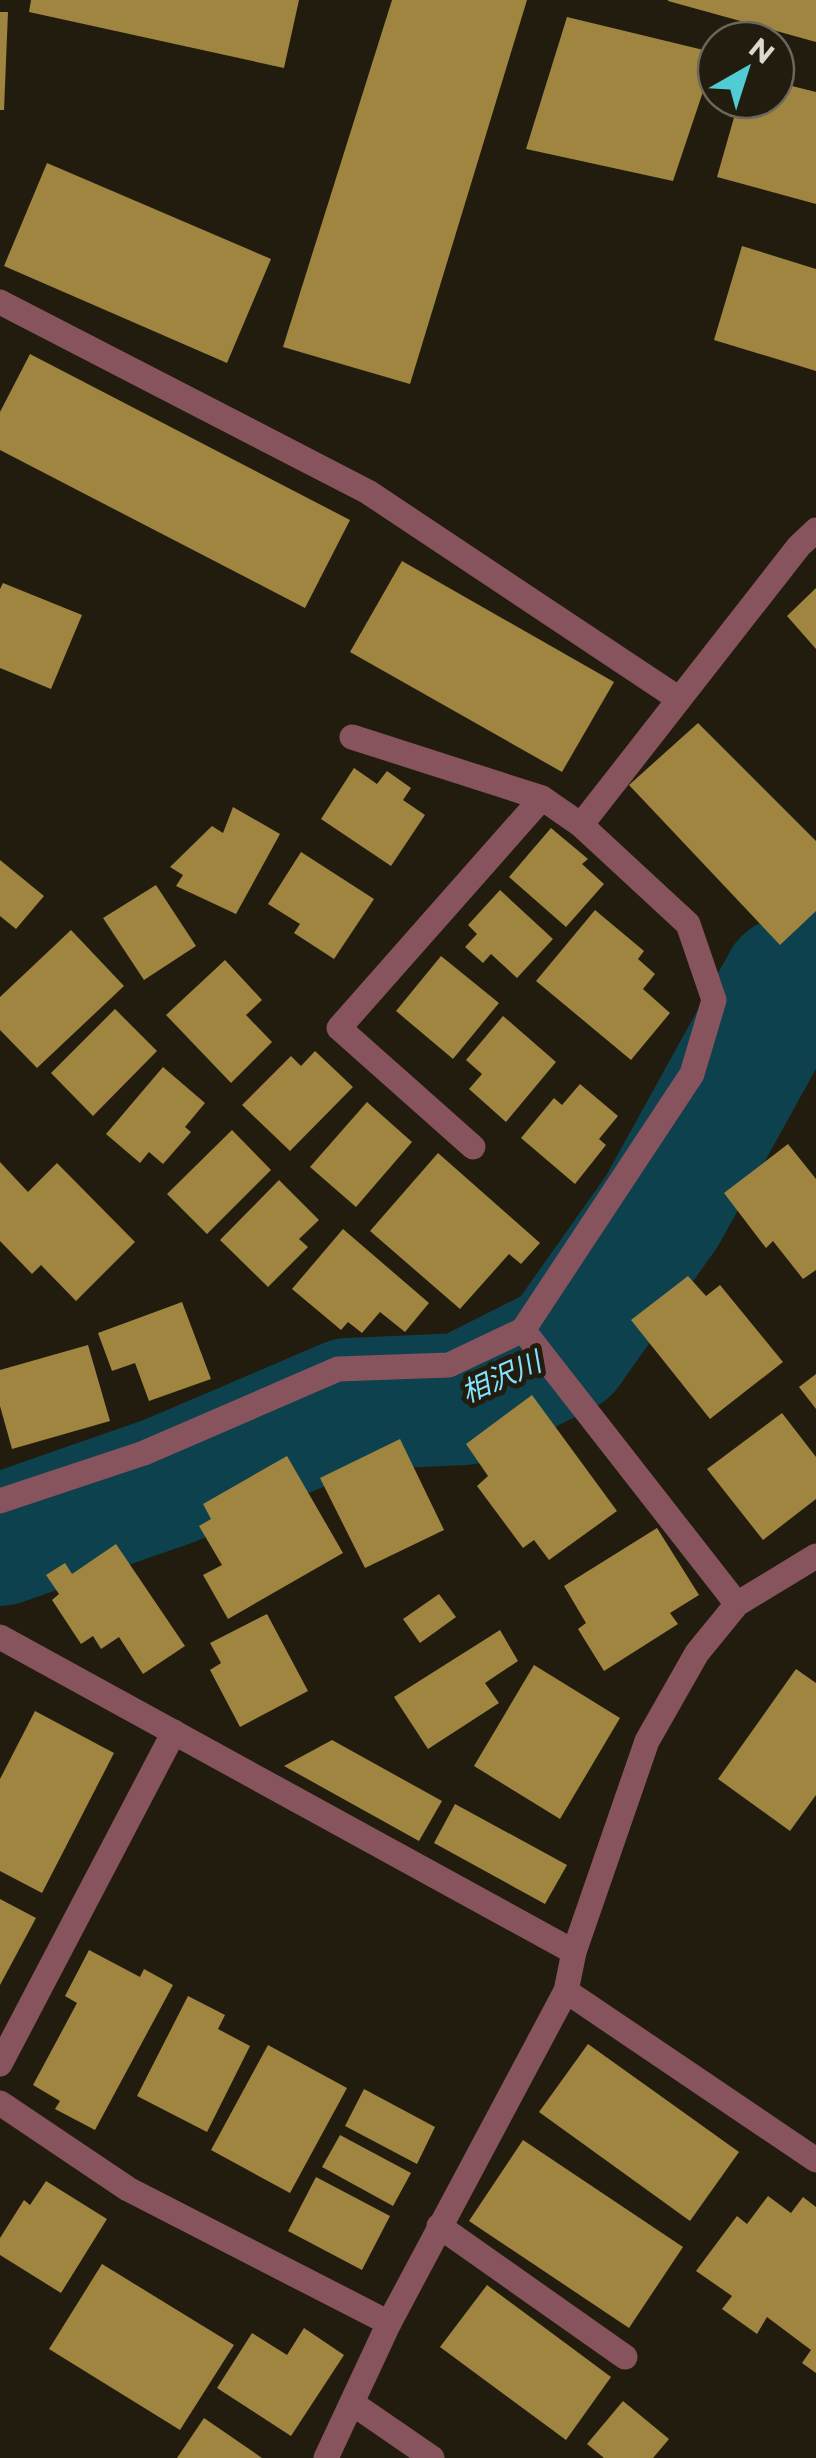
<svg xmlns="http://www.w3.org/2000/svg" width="816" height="2458" font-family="Montserrat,'Noto Sans JP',sans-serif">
	<rect width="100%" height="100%" fill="#221c0e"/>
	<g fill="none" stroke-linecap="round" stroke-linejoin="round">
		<path stroke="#0d414d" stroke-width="132" d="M0,1540L169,1481L349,1404L464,1399L565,1348L662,1211L788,983L816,966"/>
	</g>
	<g fill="#9f8540">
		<path d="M31,0H299L284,68L29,12Z"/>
		<path d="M392,0H527L410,384L283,347Z"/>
		<path d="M668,0H816V42L668,1Z"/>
		<path d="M0,12H8L4,110H0Z"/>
		<path d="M567,17L716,53L673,181L526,149Z"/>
		<path d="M776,82L816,92V204L717,177L739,100H776Z"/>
		<path d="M47,163L271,259L227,363L4,266Z"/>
		<path d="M742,246L816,269V371L714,340Z"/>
		<path d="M30,354L350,520L305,608L0,450V412Z"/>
		<path d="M402,561L614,682L562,772L350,652Z"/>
		<path d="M3,583L82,615L51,689L0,668V589Z"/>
		<path d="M816,588V649L787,616Z"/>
		<path d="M698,723L816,841V911L780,945L629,785Z"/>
		<path d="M354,768L377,784L387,771L411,788L403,800L425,815L391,866L321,819Z"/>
		<path d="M233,807L280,834L236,914L176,886L183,875L170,867L212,826L223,833Z"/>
		<path d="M551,828L588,859L582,864L604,884L566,927L509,877Z"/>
		<path d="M301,852L374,899L334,959L294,933L300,924L268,904Z"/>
		<path d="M0,860L44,896L16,929L0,916Z"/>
		<path d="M156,885L196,946L144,980L103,918Z"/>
		<path d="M500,890L553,939L517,978L491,954L483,963L465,947L477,934L468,925Z"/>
		<path d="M595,910L644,951L638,959L655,974L643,989L670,1013L631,1060L536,981Z"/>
		<path d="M71,930L124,986L37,1068L0,1030V997Z"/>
		<path d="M441,956L499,1003L453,1059L396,1011Z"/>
		<path d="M225,960L262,1000L246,1015L272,1042L231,1083L166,1015Z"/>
		<path d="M115,1009L157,1051L93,1116L51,1073Z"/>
		<path d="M503,1016L556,1062L506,1122L469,1089L482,1074L466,1060Z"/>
		<path d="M315,1051L353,1087L290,1151L242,1105L291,1056L301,1066Z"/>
		<path d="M163,1067L205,1103L185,1127L191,1132L163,1164L149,1152L140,1163L106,1134Z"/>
		<path d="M580,1084L618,1116L599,1139L606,1145L575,1184L521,1138L554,1098L562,1105Z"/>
		<path d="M367,1102L412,1142L356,1207L310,1167Z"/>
		<path d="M232,1130L271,1170L207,1234L167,1194Z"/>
		<path d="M788,1144L816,1179V1270L803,1279L773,1241L766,1248L724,1193Z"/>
		<path d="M438,1153L540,1243L521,1264L509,1254L460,1309L370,1231Z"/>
		<path d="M0,1162L28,1192L57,1163L135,1242L76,1301L41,1265L32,1274L0,1241Z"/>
		<path d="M279,1180L319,1220L299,1239L308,1247L268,1287L220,1240Z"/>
		<path d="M343,1229L429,1303L405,1332L380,1312L362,1333L348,1322L341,1330L292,1289Z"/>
		<path d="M688,1276L706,1296L720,1285L783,1362L710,1419L631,1320Z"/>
		<path d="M182,1302L211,1379L149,1401L135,1363L112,1371L98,1333Z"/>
		<path d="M88,1345L110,1421L12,1449L0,1406V1370Z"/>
		<path d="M816,1374V1409L799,1387Z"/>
		<path d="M532,1395L617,1511L549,1560L534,1540L523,1548L477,1486L488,1476L466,1444Z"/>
		<path d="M782,1413L816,1457V1499L763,1540L707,1469Z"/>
		<path d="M400,1439L444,1530L365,1568L320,1478Z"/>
		<path d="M287,1456L343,1553L228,1619L203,1575L222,1565L199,1526L211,1519L203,1504Z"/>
		<path d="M657,1528L699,1595L670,1613L678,1624L604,1671L578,1629L586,1623L564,1586Z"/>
		<path d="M116,1544L185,1646L143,1674L119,1637L101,1649L93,1636L81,1644L52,1600L59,1594L46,1575L65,1563L72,1574Z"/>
		<path d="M439,1594L456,1617L420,1643L403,1619Z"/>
		<path d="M267,1614L308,1691L240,1727L210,1670L221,1663L210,1643Z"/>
		<path d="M500,1630L518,1661L485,1683L499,1703L428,1749L394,1697Z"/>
		<path d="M534,1665L620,1718L560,1819L474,1766Z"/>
		<path d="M796,1669L816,1683V1795L790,1831L718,1779Z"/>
		<path d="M35,1711L114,1753L42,1893L0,1871V1779Z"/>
		<path d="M332,1740L442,1801L419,1841L284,1766Z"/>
		<path d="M455,1804L567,1865L545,1904L434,1843Z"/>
		<path d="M0,1899L36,1918L0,1985Z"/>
		<path d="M89,1950L140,1977L144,1969L173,1985L95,2130L55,2109L60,2101L33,2085L77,2003L65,1996Z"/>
		<path d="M188,1996L225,2015L218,2029L250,2046L207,2132L137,2096Z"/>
		<path d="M588,2044L739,2152L690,2221L539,2112Z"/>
		<path d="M268,2045L347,2088L290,2193L211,2150Z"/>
		<path d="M364,2089L435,2127L417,2164L345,2126Z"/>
		<path d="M340,2135L411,2173L393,2206L322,2167Z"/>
		<path d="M523,2140L683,2247L629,2328L469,2221Z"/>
		<path d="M316,2177L390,2216L362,2270L288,2231Z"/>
		<path d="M46,2181L107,2219L61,2293L0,2255V2238L24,2200L30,2205Z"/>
		<path d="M768,2196L791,2213L803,2197L816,2207V2373L802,2363L811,2350L767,2317L757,2334L722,2309L732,2296L696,2271L737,2216L747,2224Z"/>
		<path d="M102,2264L234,2345L180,2430L49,2349Z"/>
		<path d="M487,2285L611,2377L566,2440L440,2347Z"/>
		<path d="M304,2328L344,2355L291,2436L217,2388L252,2333L287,2355Z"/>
		<path d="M623,2401L669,2439L653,2458H604L587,2444Z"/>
		<path d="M204,2418L262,2458H177Z"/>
	</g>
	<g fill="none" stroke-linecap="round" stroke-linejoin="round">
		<g stroke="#87545e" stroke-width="25">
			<path d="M0,302L368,492L679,699"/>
			<path d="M581,825L799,546L816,530"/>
			<path d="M473,1147L339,1028L542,798"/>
			<path d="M523,1330L737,1604"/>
			<path d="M0,1501L144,1453L338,1369L449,1365L523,1330L692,1074L714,1000L688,924L581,825L542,798L352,737"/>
			<path d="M0,1637L574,1952"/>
			<path d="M566,1991L816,2160"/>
			<path d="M0,2064L174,1732"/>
			<path d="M0,2103L128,2189L389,2323"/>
			<path d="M439,2226L625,2357"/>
			<path d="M352,2403L432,2458"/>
			<path d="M326,2458L389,2323L566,1991L574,1952L647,1741L697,1653L737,1604L816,1556"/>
		</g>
	</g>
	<g text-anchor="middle" stroke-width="10" stroke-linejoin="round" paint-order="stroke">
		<g font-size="28" font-style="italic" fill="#83e3ff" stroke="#221c0e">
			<text transform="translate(501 1377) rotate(-24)" y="10">相沢川</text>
		</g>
	</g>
	<g transform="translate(746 70) rotate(39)"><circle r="48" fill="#221c0e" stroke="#6c675b" stroke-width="2.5"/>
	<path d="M0-8L18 38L0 25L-18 38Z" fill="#51ccd5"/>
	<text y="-15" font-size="28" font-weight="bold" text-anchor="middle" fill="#dbd8ce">N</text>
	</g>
</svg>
